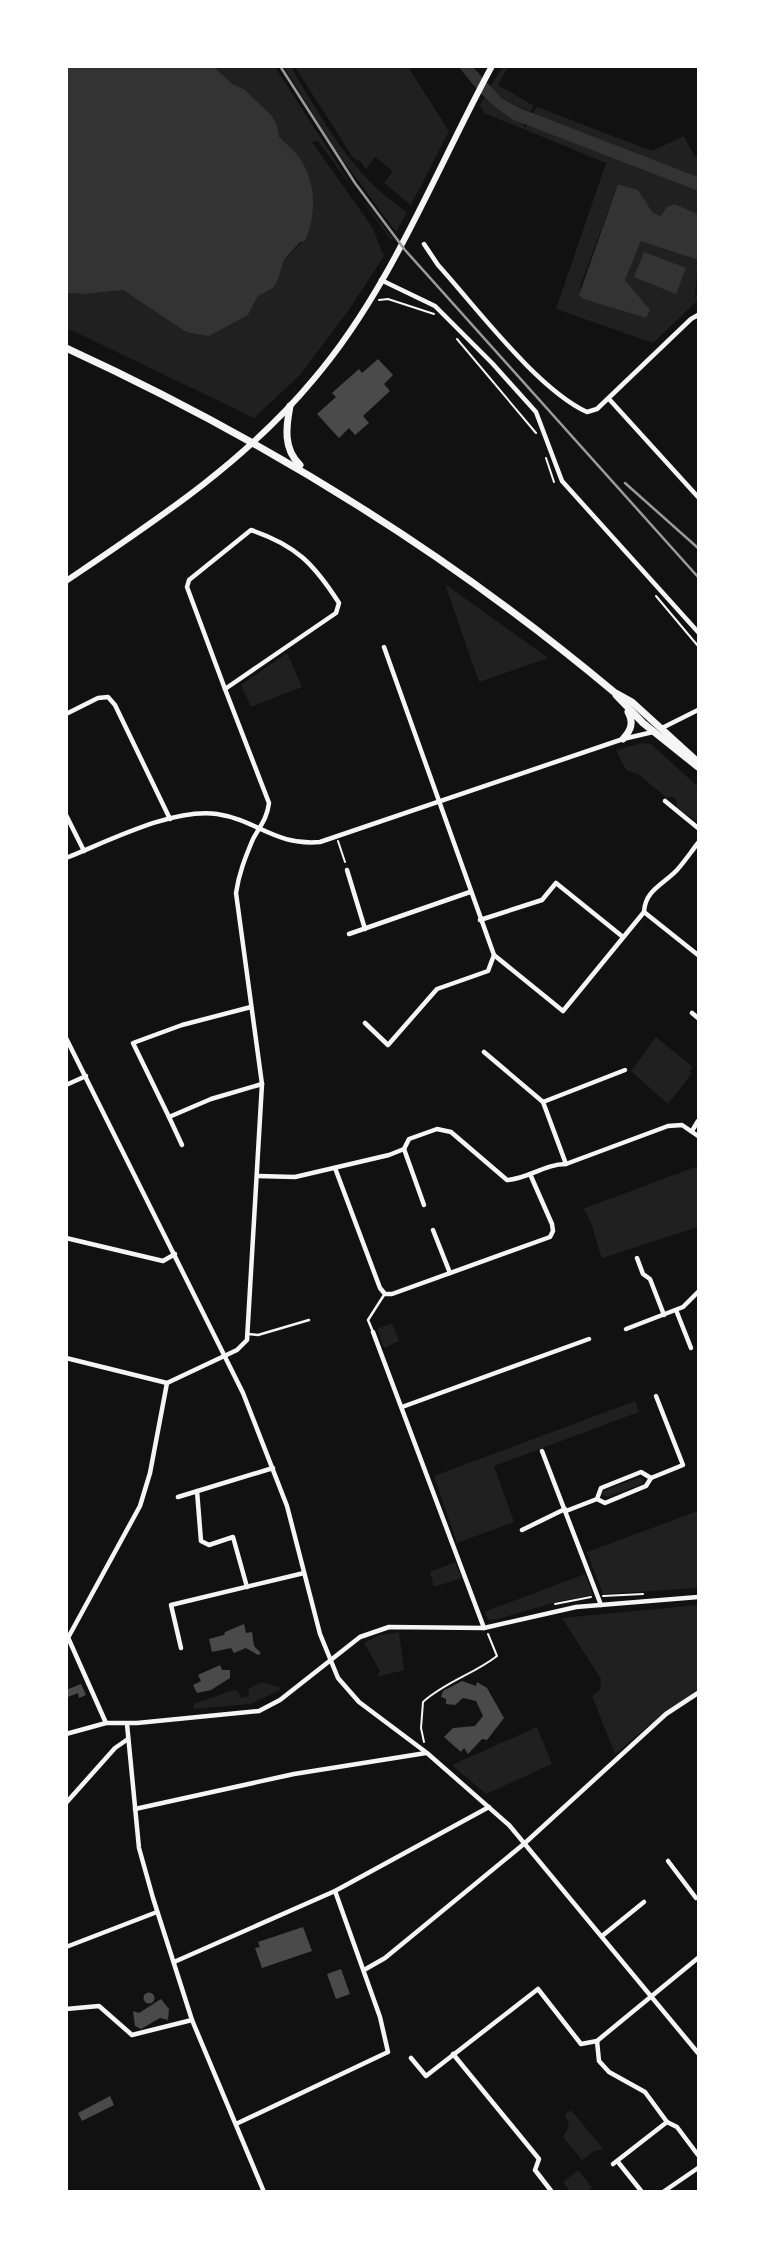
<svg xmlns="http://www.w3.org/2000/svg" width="765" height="2258" font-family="'Public Sans',sans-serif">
	<rect width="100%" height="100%" fill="#111"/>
	<g fill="#202020">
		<path d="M214,67H275L355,191L393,239L392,241L318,141L312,142L372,227L384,256L348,311L300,375L254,418L67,328L66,293L86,294L123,290L186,332L212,333L248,315L258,296L272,288L278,280L284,260L302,242L312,219L313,204L279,137L277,125L272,116L244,89L232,85Z"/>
		<path d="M284,67H291C323,121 353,177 407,212L396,232L334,148Z"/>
		<path d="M295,67H408L449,131L411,205L384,183L393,171L375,157L366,169L360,161L354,159Z"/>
		<path d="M503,67H508L498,85L534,106L530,112L501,98L490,87Z"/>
		<path d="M484,98L523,123L525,128L527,124L532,126L698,191V214L675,204L661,216L653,213L638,190L618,184L580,287L583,299L646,318L649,310L625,280L641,240L698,260L695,298L698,291V300L653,343L556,309L606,163L484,113L480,105Z"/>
		<path d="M537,107L652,151L684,136L695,157L698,156V177L533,114Z"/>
		<path d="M445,584L548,658L479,682Z"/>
		<path d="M287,653L302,687L251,707L241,685Z"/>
		<path d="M642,743L651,744L698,787V822L676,808L677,800L672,796L667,798L638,774L626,770L616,750Z"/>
		<path d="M656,1037L693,1067L689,1071L692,1073L668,1104L631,1071Z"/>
		<path d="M698,1166V1227L602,1258C595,1241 595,1225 583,1209Z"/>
		<path d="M392,1323L399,1341L384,1348L377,1329Z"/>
		<path d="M635,1401L639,1412L494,1466L514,1522L457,1543L434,1476Z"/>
		<path d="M640,1477L644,1480L642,1484L607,1497L602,1495L603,1491Z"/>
		<path d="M698,1511V1588L603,1594L587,1552Z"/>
		<path d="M455,1562L462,1578L434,1587L430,1572Z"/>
		<path d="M585,1574L593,1595L560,1601L498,1619L489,1620L484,1612Z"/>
		<path d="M698,1605V1690L658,1718L615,1754L592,1696L600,1690L601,1679L562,1618Z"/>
		<path d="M399,1632L404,1670L377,1677L380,1671L364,1643L380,1635Z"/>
		<path d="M262,1682L279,1687L280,1690L250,1704L194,1709V1704L233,1690L238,1691L241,1698L249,1696L248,1689Z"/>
		<path d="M537,1727L552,1764L486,1794L452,1765Z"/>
		<path d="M571,2110L603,2149L594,2151L582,2160L563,2137L569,2126L565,2115Z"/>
		<path d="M578,2170L592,2187L587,2191H570L563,2182Z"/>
	</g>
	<g fill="#333">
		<path d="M67,66L214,67L232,84L244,89L272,116L277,125L279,137C284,143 290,146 295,152C316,177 318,212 305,241L300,242L284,260L278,280L273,288L258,296L248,315L209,336L186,332L123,290L86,294L67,293Z"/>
		<path d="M459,67H473L501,98L522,109L698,177V191L514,120C489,105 476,89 459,67Z"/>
		<path d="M618,184L638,190L653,213L661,216L667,207L675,204L698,214V260L641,241L625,280L650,310L646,318L583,299L579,295Z"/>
		<path d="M644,252L686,268L676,294L634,277Z"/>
	</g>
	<g fill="#4a4a4a">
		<path d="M378,359L393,375L384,384L390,391L363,416L369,423L355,435L349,428L339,438L317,414L336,397L332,393L359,369L362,373Z"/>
		<path d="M244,1624L246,1633L252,1632L254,1646L261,1653L258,1655L246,1648L234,1653L231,1648L212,1652L209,1639L224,1635L225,1632Z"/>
		<path d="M220,1665L222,1670H230V1678L211,1690L197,1693L193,1685L201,1681L198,1675Z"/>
		<path d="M462,1681L476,1686L477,1682L487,1688L504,1718L487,1740L482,1739L468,1754L464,1748L461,1752L444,1737L453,1728L475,1726L483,1716L476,1701L463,1698L455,1705L446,1704V1699L441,1697L443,1691Z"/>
		<path d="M81,1684L86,1695L79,1698L78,1693L68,1697L66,1690Z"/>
		<path d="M303,1927L312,1951L262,1968L255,1948L260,1947L258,1942Z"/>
		<path d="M341,1969L350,1994L336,1999L327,1974Z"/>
		<circle cx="149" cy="1998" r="5.5"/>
		<path d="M161,1999L169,2009L168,2020L160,2018L141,2029L135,2026L133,2011L139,2013Z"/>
		<path d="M110,2096L114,2105L82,2121L78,2113Z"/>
	</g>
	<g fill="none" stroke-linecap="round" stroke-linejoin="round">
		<g stroke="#f5f5f5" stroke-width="2">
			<path d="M379,300L388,299L434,314"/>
			<path d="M457,339L536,433"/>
			<path d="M546,458L554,482"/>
			<path d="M656,596L698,646"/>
			<path d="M338,841L345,862"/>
			<path d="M603,1596L643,1594"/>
			<path d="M555,1604L591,1597"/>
			<path d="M424,1742L421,1728L423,1702C445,1682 474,1674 497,1656L488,1634"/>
		</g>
		<g stroke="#f5f5f5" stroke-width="2.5">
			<path d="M373,1332L368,1320L384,1295"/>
			<path d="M248,1334L258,1335L309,1320"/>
		</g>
		<g stroke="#f5f5f5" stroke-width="4.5">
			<path d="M424,244L438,265C477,308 537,389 587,412L597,409L691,319L698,315"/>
			<path d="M381,280L435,306L492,363L536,412L562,481L698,632"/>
			<path d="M609,399L698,497"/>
			<path d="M251,530C296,545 314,564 339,603L336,613L225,689L187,587L189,580Z"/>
			<path d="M384,647L494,955L563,1011L644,912C645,890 664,884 677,870C685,861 691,852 698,843"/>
			<path d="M66,714L98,698L108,697L115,705L170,819"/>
			<path d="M662,728L698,710"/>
			<path d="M665,801L698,828"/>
			<path d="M66,815L84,851"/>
			<path d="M66,858C109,841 172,808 217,814C257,820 275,846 320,842L623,739L653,732"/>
			<path d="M347,870L365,929"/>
			<path d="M644,912L698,955"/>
			<path d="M480,920L542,900L556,883L623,937"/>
			<path d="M349,934L470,892"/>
			<path d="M251,1007L182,1025L133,1043L169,1117L211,1099L262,1084"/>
			<path d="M692,1013L698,1018"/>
			<path d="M365,1023L388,1045L437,989L488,971L494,955"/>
			<path d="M66,1038L243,1393L287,1506L320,1634L338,1678L359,1702L427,1753L509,1825L698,2053"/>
			<path d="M484,1052L543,1102"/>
			<path d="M66,1085L86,1076"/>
			<path d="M169,1117L182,1145"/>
			<path d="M692,1131L698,1121"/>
			<path d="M404,1149L424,1205"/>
			<path d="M566,1164L543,1102L625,1070"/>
			<path d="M335,1168L380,1288L385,1294H392L550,1237L553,1231L552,1224L530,1174"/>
			<path d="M258,1176L295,1177L389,1155L404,1149L409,1139L437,1129L451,1132L507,1180C528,1179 544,1164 566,1164L668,1126L682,1125L698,1136"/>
			<path d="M433,1230L450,1273"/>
			<path d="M66,1238L163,1261L175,1254"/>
			<path d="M637,1258L643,1274L650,1279L664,1315"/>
			<path d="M676,1310L691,1348"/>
			<path d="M626,1329L683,1307L698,1292"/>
			<path d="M373,1332L484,1628"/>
			<path d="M66,1358L167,1383L237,1350L247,1340L262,1084L236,893C239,873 245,858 253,839C260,826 267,819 269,803L225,689"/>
			<path d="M402,1407L589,1339"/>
			<path d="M542,1451L601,1605"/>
			<path d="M651,1478L683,1465L656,1396"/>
			<path d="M197,1491L201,1541L209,1545L233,1537L247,1587"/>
			<path d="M178,1497L273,1468"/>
			<path d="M566,1511L597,1499L605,1503L646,1486L651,1478L641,1472L601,1488L597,1499"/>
			<path d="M522,1530L565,1509"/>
			<path d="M66,1633L106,1723"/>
			<path d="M69,1636L140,1506L150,1473L167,1383"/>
			<path d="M181,1648L171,1605L304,1573"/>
			<path d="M127,1724L139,1848L153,1898L192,2020L264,2192"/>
			<path d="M66,1734L106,1723H137L259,1711L280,1700L360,1637L389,1627L484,1628L576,1607L698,1597"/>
			<path d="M66,1803L115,1748L128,1739"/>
			<path d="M135,1809L294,1774L426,1753"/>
			<path d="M668,1861L696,1898"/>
			<path d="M602,1936L644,1902"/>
			<path d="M66,1947L157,1912"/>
			<path d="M174,1962L335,1891L489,1807"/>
			<path d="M364,1970L385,1958L525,1843L666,1714L698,1693"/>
			<path d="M66,2009L99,2006L132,2035L192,2020"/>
			<path d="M597,2041L599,2061L609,2072L645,2092L667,2122L677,2127L698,2155"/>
			<path d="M453,2054L539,2159L535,2170L552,2192"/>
			<path d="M411,2058L426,2076L538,1989L581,2044L597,2041L698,1958"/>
			<path d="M236,2124L388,2052L380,2017L335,1891"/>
			<path d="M618,2162L642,2192"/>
			<path d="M613,2164L667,2122"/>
			<path d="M663,2192L698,2168"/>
		</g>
		<path stroke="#f5f5f5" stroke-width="6" d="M66,581C155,521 244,463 313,380C391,289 435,171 492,66"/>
		<g stroke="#f5f5f5" stroke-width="7">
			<path d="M66,348C264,439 447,552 614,692L632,702L698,762"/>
			<path d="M290,406C286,427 283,449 300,465"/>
			<path d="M616,695L643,723L698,767"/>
			<path d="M623,739C631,730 634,723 628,712"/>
		</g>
		<g stroke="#9a9a9a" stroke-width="2.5">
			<path d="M280,66L355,183L405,250L698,577"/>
			<path d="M625,483L698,548"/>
		</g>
	</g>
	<rect width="765" height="2258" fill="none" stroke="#ffffff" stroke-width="136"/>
</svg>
